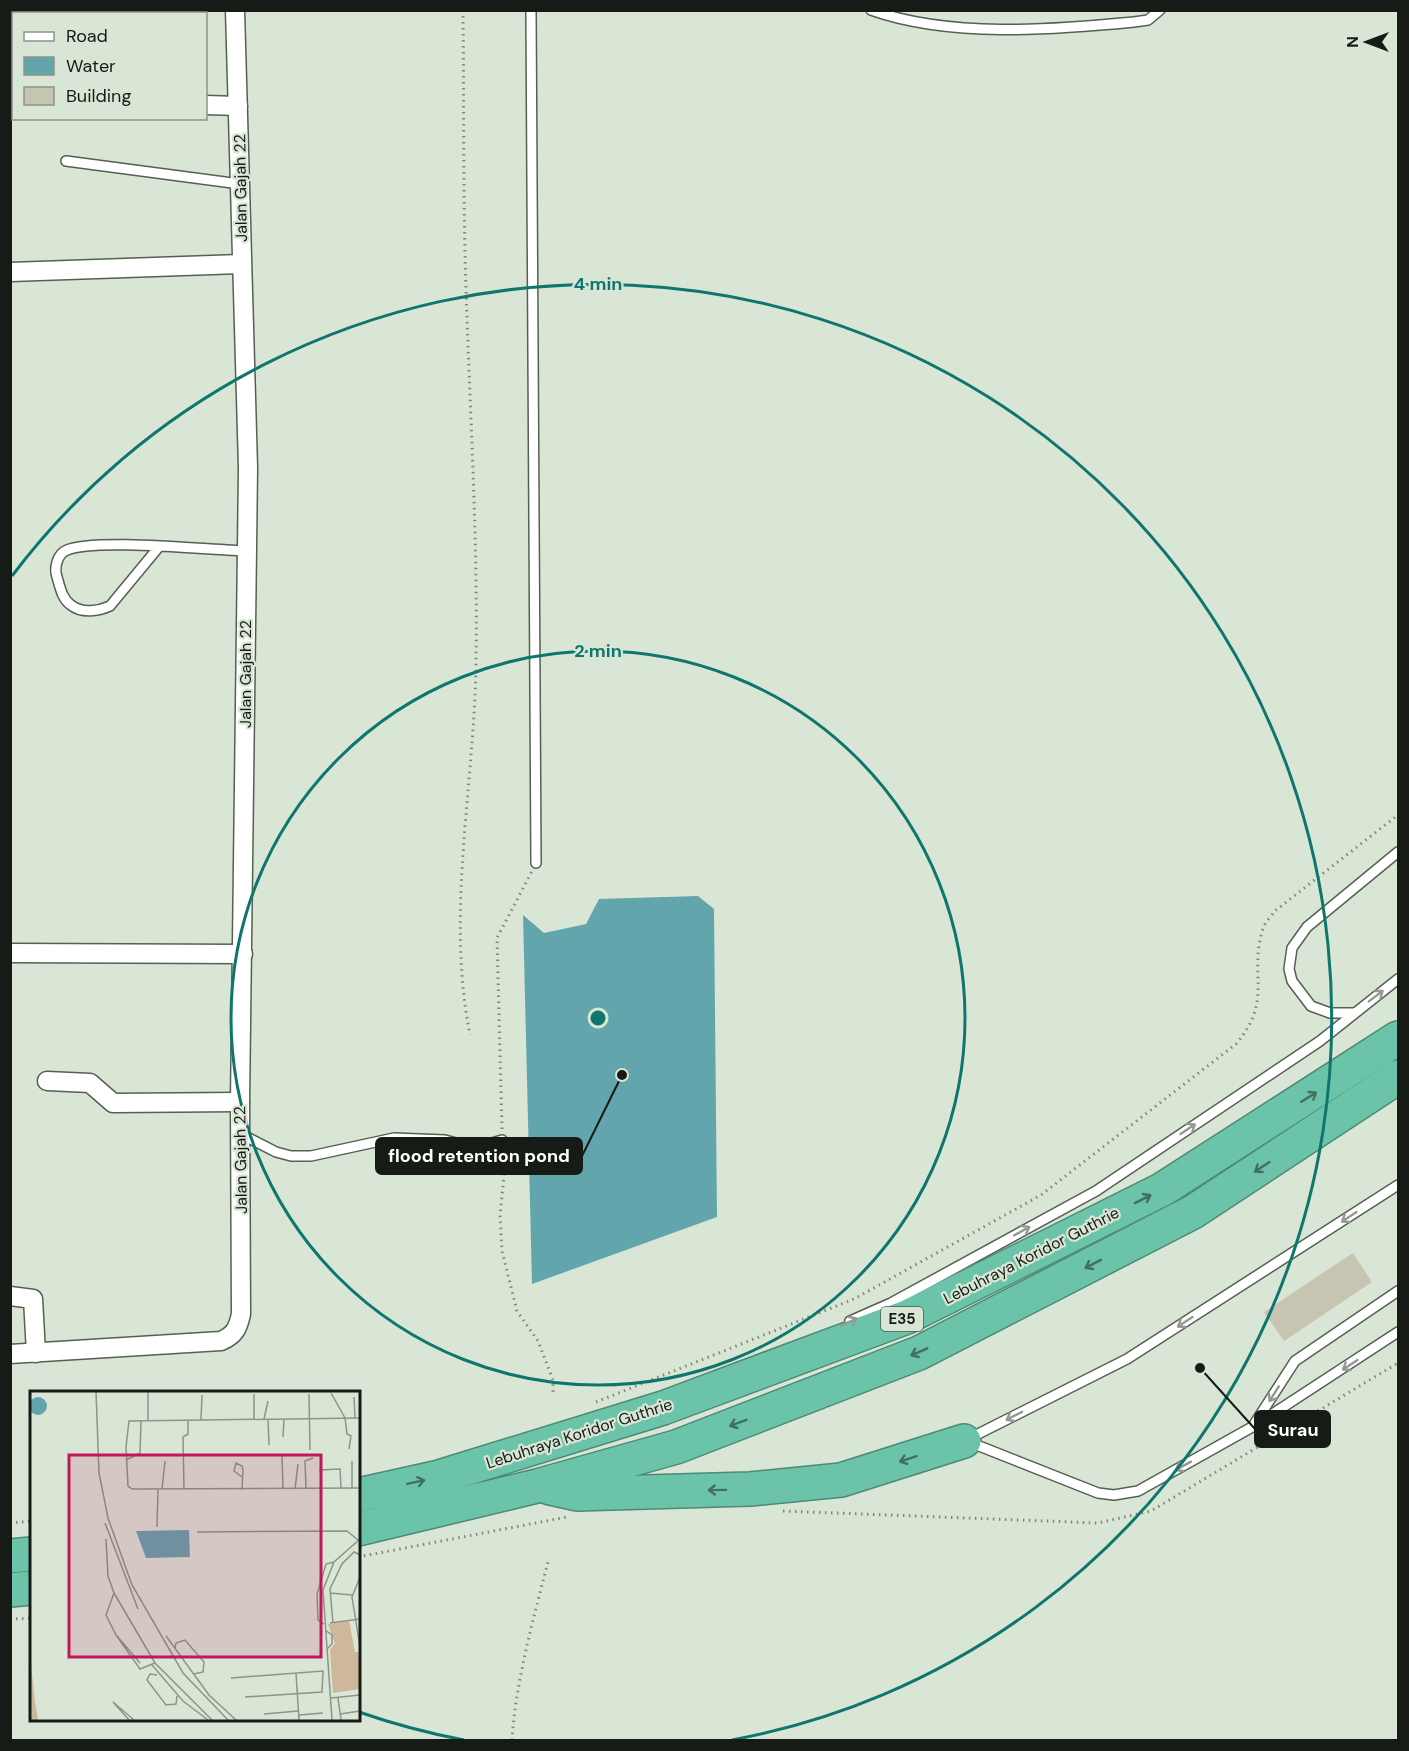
<svg xmlns="http://www.w3.org/2000/svg" width="1409" height="1751" font-family="'DM Sans',sans-serif">
	<rect width="100%" height="100%" fill="#d9e6d5"/>
	<path fill="#62a5ac" d="M698,896L714,909L717,1217L532,1284L523,915L544,933L586,924L599,899Z"/>
	<path fill="#c6c5b1" d="M1353,1253L1372,1282L1284,1341L1264,1312Z"/>
	<g fill="none" stroke-linecap="round" stroke-linejoin="round">
		<defs>
			<g id="lane">
				<path d="M531,10L536,863"/>
				<path d="M871,10C950,38 1051,30 1134,22L1148,20L1160,10"/>
				<path d="M66,161L240,184"/>
				<path d="M158,548L110,606C99,611 82,614 71,605C62,599 60,587 57,577C54,568 57,554 67,550C95,538 209,550 246,551"/>
				<path d="M1354,1013H1330L1311,1006L1292,981L1289,969L1292,948L1307,927L1398,852"/>
				<path d="M241,1134L276,1152L291,1156H311L394,1138L445,1140L475,1148L502,1140"/>
				<path d="M850,1321L891,1303L1096,1191L1320,1041L1398,979"/>
				<path d="M1255,1423L1295,1361L1398,1291"/>
				<path d="M970,1438L1127,1359L1398,1185"/>
				<path d="M969,1442L1098,1493L1114,1495L1138,1491L1254,1426L1398,1332"/>
			</g>
			<g id="street">
				<path d="M106,13V10"/>
				<path d="M206,105L238,106"/>
				<path d="M10,272L241,264"/>
				<path d="M10,953L243,954"/>
				<path d="M47,1081L90,1083L113,1103L240,1102"/>
				<path d="M10,1296L33,1299L36,1353"/>
				<path d="M10,1354L221,1341C235,1335 238,1328 241,1314L240,1102L248,468L235,10"/>
			</g>
			<g id="highway">
				<path d="M550,1488L577,1494L750,1489L841,1480L964,1441"/>
				<path d="M358,1495L439,1477L663,1408L907,1317L1163,1189L1398,1038"/>
				<path d="M358,1529L537,1486L676,1447L919,1353L1193,1212L1398,1077"/>
				<path d="M10,1556L32,1554"/>
				<path d="M10,1590L32,1588"/>
			</g>
		</defs>
		<use href="#lane" stroke="#546051" stroke-width="12"/>
		<use href="#street" stroke="#546051" stroke-width="21"/>
		<use href="#highway" stroke="#4d8975" stroke-width="36"/>
		<g stroke="#7e877b" stroke-width="3" stroke-dasharray="1.5 4.5" stroke-linecap="butt">
			<path d="M463,10C464,103 463,196 466,289C470,414 478,540 476,665C474,788 446,913 470,1035"/>
			<path d="M502,1129L497,938L532,871"/>
			<path d="M503,1150L505,1167L500,1215L502,1251L517,1311L538,1341L553,1380V1395"/>
			<path d="M596,1402L854,1299L1041,1195L1236,1044C1274,999 1248,975 1263,929C1265,922 1272,915 1276,910L1398,815"/>
			<path d="M783,1511L1098,1523L1151,1511L1398,1363"/>
			<path d="M10,1523L32,1521"/>
			<path d="M358,1557L567,1517"/>
			<path d="M10,1619L32,1618"/>
			<path d="M512,1740C516,1679 534,1617 549,1558"/>
		</g>
		<use href="#lane" stroke="#fff" stroke-width="9"/>
		<use href="#street" stroke="#fff" stroke-width="18"/>
		<use href="#highway" stroke="#6bc4a9" stroke-width="33"/>
	</g>
	<defs><path id="oneway-shaft" d="M-6 0H5M1.5-3L5.5 0L1.5 3" fill="none" stroke-width="1.6" stroke-linecap="round" stroke-linejoin="round" transform="scale(1.5)"/></defs>
	<g stroke="#969896">
		<use href="#oneway-shaft" transform="translate(1376 996) rotate(-37)"/>
		<use href="#oneway-shaft" transform="translate(1188 1129) rotate(-34)"/>
		<use href="#oneway-shaft" transform="translate(1349 1217) rotate(147)"/>
		<use href="#oneway-shaft" transform="translate(1022 1231) rotate(-29)"/>
		<use href="#oneway-shaft" transform="translate(849 1322) rotate(-25)"/>
		<use href="#oneway-shaft" transform="translate(1185 1322) rotate(147)"/>
		<use href="#oneway-shaft" transform="translate(1350 1365) rotate(147)"/>
		<use href="#oneway-shaft" transform="translate(1274 1394) rotate(122)"/>
		<use href="#oneway-shaft" transform="translate(1014 1416) rotate(153)"/>
		<use href="#oneway-shaft" transform="translate(1183 1466) rotate(151)"/>
	</g>
	<g stroke="#40705f">
		<use href="#oneway-shaft" transform="translate(1309 1097) rotate(-32)"/>
		<use href="#oneway-shaft" transform="translate(1262 1167) rotate(147)"/>
		<use href="#oneway-shaft" transform="translate(1143 1199) rotate(-27)"/>
		<use href="#oneway-shaft" transform="translate(1093 1264) rotate(153)"/>
		<use href="#oneway-shaft" transform="translate(919 1352) rotate(156)"/>
		<use href="#oneway-shaft" transform="translate(738 1423) rotate(159)"/>
		<use href="#oneway-shaft" transform="translate(908 1459) rotate(162)"/>
		<use href="#oneway-shaft" transform="translate(416 1482) rotate(-12)"/>
		<use href="#oneway-shaft" transform="translate(717 1490) rotate(179)"/>
	</g>
	<g fill="none" stroke="#0f766e" stroke-width="3">
		<circle cx="598" cy="1018" r="367"/>
		<path d="M464 1740A734 734 0 0 1 359 1712M12 576A734 734 0 1 1 732 1740"/>
	</g>
	<g text-anchor="middle" stroke-width="4.5" stroke-linejoin="round" paint-order="stroke">
		<rect fill="#d9e6d5" stroke="#50584f" stroke-width="1.5" x="881" y="1307" width="42" height="24" rx="4.5"/>
		<g font-size="15" font-weight="bold" fill="#161b15">
			<text x="902" y="1324">E35</text>
		</g>
		<g font-size="16" fill="#161b15" stroke="#d9e6d5">
			<text transform="translate(240 188) rotate(-91)" y="6">Jalan Gajah 22</text>
			<text transform="translate(245 674) rotate(-90)" y="6">Jalan Gajah 22</text>
			<text transform="translate(240 1160) rotate(-91)" y="6">Jalan Gajah 22</text>
			<text transform="translate(1031 1255) rotate(-27)" y="6">Lebuhraya Koridor Guthrie</text>
			<text transform="translate(579 1433) rotate(-18)" y="6">Lebuhraya Koridor Guthrie</text>
		</g>
	</g>
	<g transform="translate(30 1391)">
		<rect width="330" height="330" fill="#d9e6d5"/>
		<path d="M319,230L325,261H330V298L303,302L300,259L305,253L298,233ZM0,263L5,311L8,329H0Z" fill="#ceb79a"/>
		<path d="M-1 15a9 9 0 1 1 18 0a9 9 0 1 1-18 0ZM159,139L160,166L116,167L106,140Z" fill="#62a5ac"/>
		<path fill="none" stroke="#8b9588" stroke-width="1.5" d="M66,1L69,82L78,127L102,194L153,282L198,329M118,1V30M301,2L315,27L317,43L321,45L319,58M224,3V28M279,3L280,59M324,6L325,27M330,27L99,30L96,56L98,95L102,98L330,97M234,28L238,10M238,28L239,54M171,29L172,4M253,46L254,28M252,64L253,98M96,69L110,62L111,30M322,70V97M289,79L310,78L311,97M132,98L135,70M265,98L268,73M276,98L275,70L283,67M154,99L153,46L158,43V29M212,99L213,79L212,75L206,72L204,80L212,86M75,132L108,218M127,136L128,98M167,141L317,140L328,149M76,148L78,185L84,202M330,186L322,206L330,256M84,202L125,272L182,329M84,202L76,224L86,244L110,278L125,272M300,202L322,204M300,232L330,228M303,232L300,198L312,173L324,161L330,164M294,233L288,229L287,203L296,173L304,171M295,239L302,244V253L297,258M87,245L110,272M136,245L179,304L206,329M145,258L146,252L155,249L174,271L173,281L164,283M122,274L153,310L178,329M266,282L269,329M127,284L120,283L117,289L136,314L146,313L147,305M201,287L293,280L292,301L215,306M301,307L330,304M308,307L311,329M234,323L268,320M310,323L330,320M269,324L293,322M99,329L83,311L104,329M302,329L293,199L304,171L330,148"/>
		<path fill="#c2185b" fill-opacity="0.15" stroke="#c2185b" stroke-width="3" d="M39,64H291V266H39Z"/>
		<rect width="330" height="330" fill="none" stroke="#161b15" stroke-width="3"/>
	</g>
	<circle cx="598" cy="1018" r="9" fill="#0f766e" stroke="#d9e6d5" stroke-width="3"/>
	<g font-size="18" text-anchor="middle" font-weight="bold" fill="#0f766e" stroke="#d9e6d5" stroke-width="4.5" stroke-linejoin="round" paint-order="stroke">
		<text x="598" y="290">4 min</text>
		<text x="598" y="657">2 min</text>
	</g>
	<path fill="none" stroke="#161b15" stroke-width="2" d="M622 1075L582 1156M1200 1368L1255 1429"/>
	<g fill="#161b15" stroke="#d9e6d5" stroke-width="2">
		<circle cx="622" cy="1075" r="6"/>
		<circle cx="1200" cy="1368" r="6"/>
	</g>
	<g fill="#161b15" stroke="#161b15" stroke-width="2">
		<rect x="376" y="1138" width="206" height="36" rx="6"/>
		<rect x="1255" y="1411" width="75" height="36" rx="6"/>
	</g>
	<g font-size="18" text-anchor="middle" font-weight="bold" fill="#fff">
		<text x="479" y="1162">flood retention pond</text>
		<text x="1293" y="1436">Surau</text>
	</g>
	<rect width="1409" height="1751" fill="none" stroke="#161b15" stroke-width="24"/>
	<rect x="12" y="12" width="195" height="108" fill="#d9e6d5" stroke="#8b9588" stroke-width="1.5"/>
	<rect x="24" y="32" width="30" height="9" fill="#ffffff" stroke="#8b9588" stroke-width="1.5"/>
	<text x="66" y="42" font-size="18" fill="#161b15">Road</text>
	<rect x="24" y="57" width="30" height="18" fill="#62a5ac" stroke="#8b9588" stroke-width="1.5"/>
	<text x="66" y="72" font-size="18" fill="#161b15">Water</text>
	<rect x="24" y="87" width="30" height="18" fill="#c6c5b1" stroke="#8b9588" stroke-width="1.5"/>
	<text x="66" y="102" font-size="18" fill="#161b15">Building</text>
	<g transform="translate(1367 42) rotate(270)" stroke="#d9e6d5" stroke-width="4.5" paint-order="stroke">
	<path d="M0-4.5L10 22L0 15L-10 22Z" fill="#161b15"/>
	<text y="-9" font-size="16" font-weight="bold" text-anchor="middle" fill="#161b15">N</text>
	</g>
</svg>
